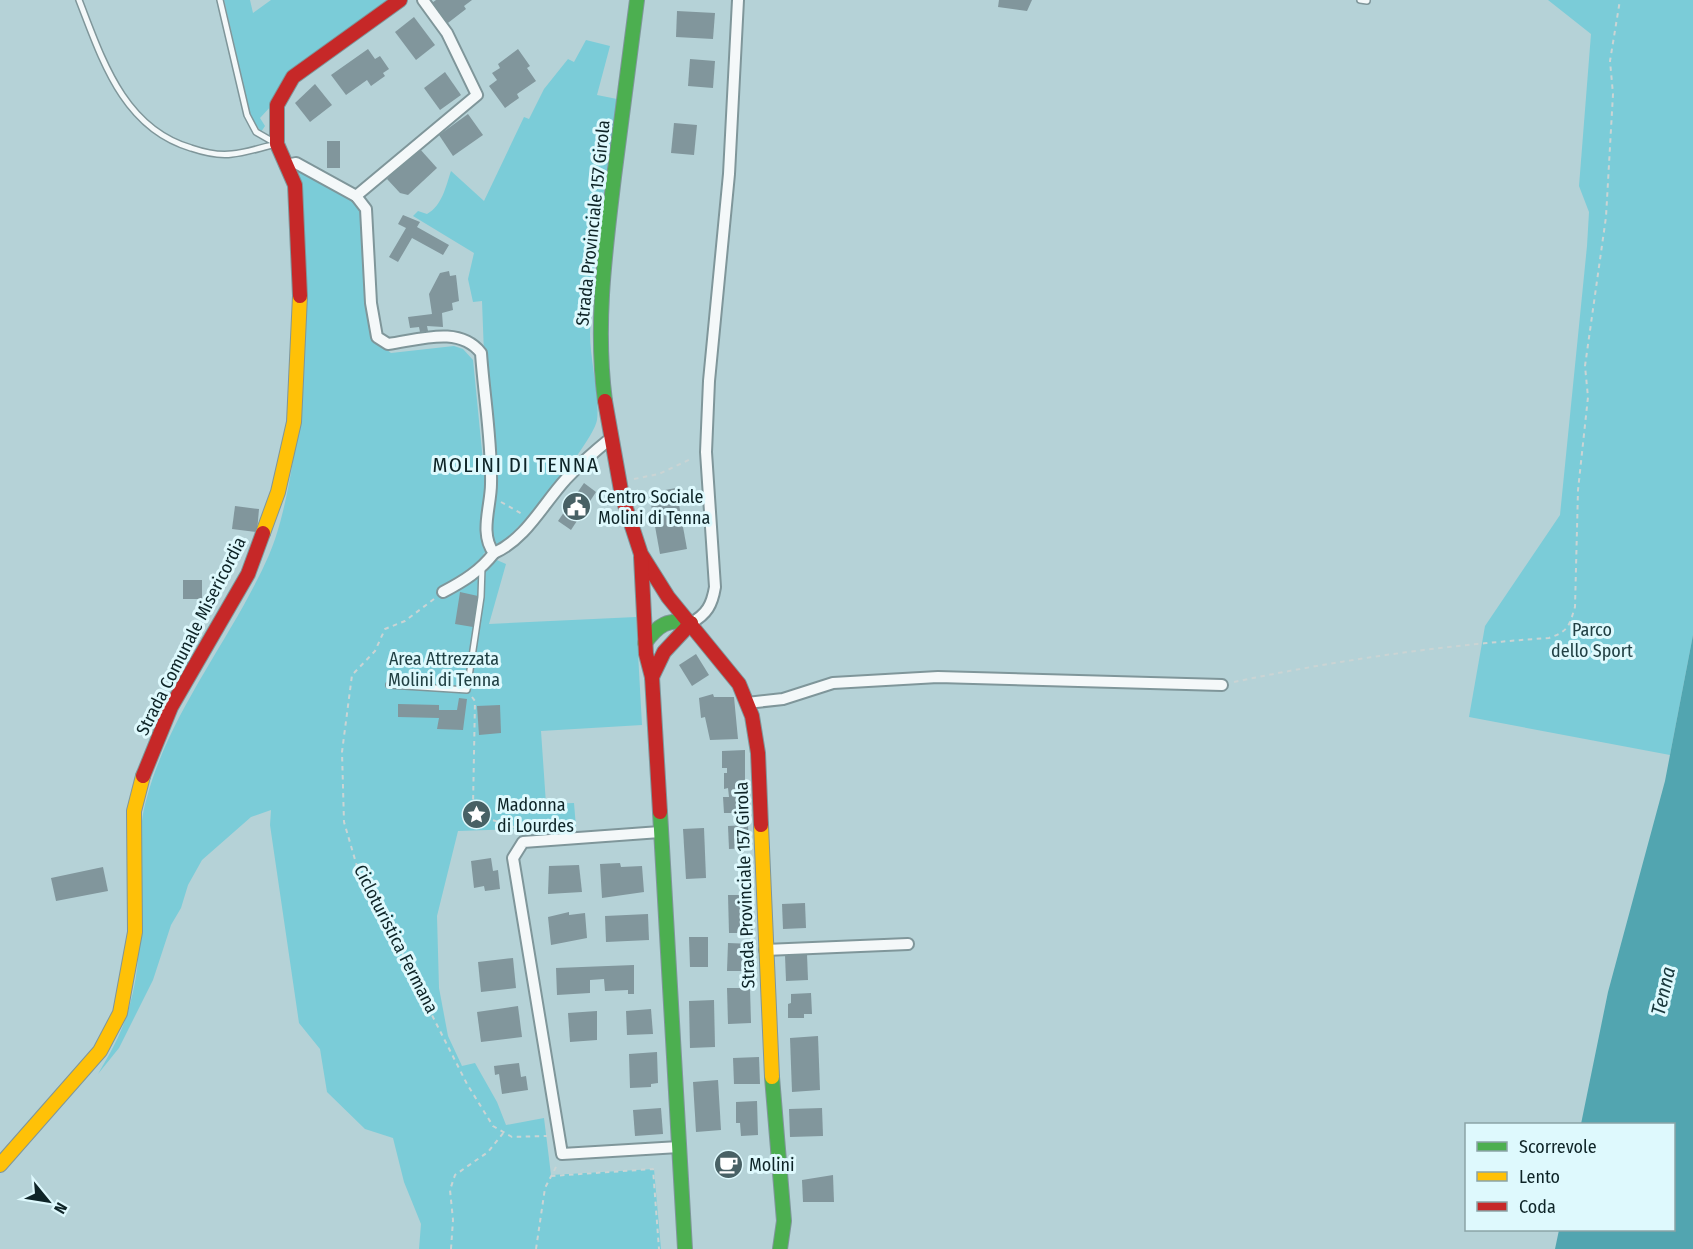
<svg xmlns="http://www.w3.org/2000/svg" width="1693" height="1249" font-family="'Fira Sans Condensed',sans-serif">
	<rect width="100%" height="100%" fill="#b5d2d7"/>
	<g fill="#7bccd8">
		<path d="M224,0H250L253,13L271,0H394L290,75L272,105L260,118L265,126L261,132L251,117Z"/>
		<path d="M1548,0H1693V635L1670,755L1469,717L1485,626L1560,515L1587,246L1589,212L1579,186L1591,34Z"/>
		<path d="M586,40L610,46L597,95L617,99C607,176 592,255 590,334C590,359 600,398 597,420C594,441 516,537 496,546L491,540L482,301L473,302L468,279L474,253L413,216L418,211L427,214C442,206 446,186 451,171L484,201L524,117L529,119L544,89L568,59L574,62Z"/>
		<path d="M300,170L355,199L365,213L376,342L391,353L454,346L463,349L473,360L486,492L483,535L486,552L483,554L506,564L489,624L636,617L642,725L541,731L546,804L574,803L576,827L458,831L437,916L439,988L448,1036L462,1066L475,1063L497,1102L506,1125L544,1118L551,1175L654,1169L661,1249H419L421,1224L404,1182L393,1138L365,1129L327,1092L320,1049L299,1023L270,825L271,810L251,817L202,860L188,885L181,908L171,925L153,980L119,1048L98,1074C111,1052 124,1029 130,1004C141,966 140,926 140,887C141,857 138,826 147,797C171,709 233,637 269,555C285,518 293,462 299,422L295,175Z"/>
	</g>
	<path fill="#52a5b0" d="M1693,635V1249H1555L1559,1230H1674V1124H1581L1608,992L1665,781Z"/>
	<g fill="#81969c">
		<path d="M436,0H472L464,6L466,9L444,26L429,5Z"/>
		<path d="M999,0H1032L1027,11L998,7Z"/>
		<path d="M677,11L715,13L713,39L676,37Z"/>
		<path d="M414,17L435,45L416,60L395,32Z"/>
		<path d="M368,49L375,59L380,56L389,69L383,73L385,76L371,86L367,80L346,95L331,75Z"/>
		<path d="M518,49L530,66L527,68L536,81L517,94L519,98L505,108L489,86L497,80L492,73L500,68L498,64Z"/>
		<path d="M690,59L715,61L713,88L688,86Z"/>
		<path d="M445,72L461,95L440,110L424,88Z"/>
		<path d="M315,84L332,105L310,122L295,103Z"/>
		<path d="M468,114L483,135L453,156L439,135Z"/>
		<path d="M674,123L697,125L694,155L671,153Z"/>
		<rect x="327" y="141" width="13" height="27"/>
		<path d="M419,148L437,168L408,195L400,193L387,179Z"/>
		<path d="M403,215L420,222L417,227L449,245L443,255L412,238L398,262L389,257L406,228L398,224Z"/>
		<path d="M449,271L450,276L456,275L459,301L452,303L453,310L442,313L443,327L427,326L428,331L420,332L419,327L410,328L408,317L432,314L429,294L440,273Z"/>
		<path d="M584,483L596,492L571,530L558,521Z"/>
		<path d="M676,488L687,549L660,554L649,493Z"/>
		<path d="M235,506L259,509L257,532L232,529Z"/>
		<rect x="183" y="580" width="19" height="19"/>
		<path d="M460,592L478,596L473,627L455,624Z"/>
		<path d="M696,654L709,675L692,686L679,665Z"/>
		<path d="M713,694L714,697H734L738,739L710,740L705,717L701,718L699,698Z"/>
		<path d="M459,698L467,699L463,730L437,729L439,718L398,717V704L439,705V710H457Z"/>
		<path d="M500,705L501,733L479,735L477,706Z"/>
		<path d="M745,750V813H724L723,797H729L728,788L724,789V773H727V768H722V751Z"/>
		<path d="M748,825L749,848L729,849L728,826Z"/>
		<path d="M704,828L706,878L686,879L683,829Z"/>
		<path d="M491,858L493,871L498,870L500,889L485,891L484,886L474,888L471,861Z"/>
		<path d="M620,863L621,867L642,866L644,892L602,898L600,864Z"/>
		<path d="M579,865L582,892L548,894L549,866Z"/>
		<path d="M103,867L108,891L56,901L51,878Z"/>
		<path d="M728,895H752L753,933H729Z"/>
		<path d="M805,903L806,928L783,929L782,904Z"/>
		<path d="M569,912V915L585,913L587,938L551,945L548,917Z"/>
		<path d="M648,914L649,940L606,942L605,916Z"/>
		<path d="M689,937H708V967H690Z"/>
		<path d="M728,943L754,944L752,971H727Z"/>
		<path d="M807,954L808,980L786,981L785,955Z"/>
		<path d="M513,958L516,988L481,992L478,962Z"/>
		<path d="M634,965V994H628V990L605,991L604,979L590,980V993L557,995L556,968Z"/>
		<path d="M727,988H750L751,1023L728,1024Z"/>
		<path d="M811,993L812,1014H804V1018H788V1004L791,1003V994Z"/>
		<path d="M714,1000L715,1047L690,1048L689,1001Z"/>
		<path d="M518,1006L522,1037L481,1042L477,1012Z"/>
		<path d="M651,1009L653,1034L627,1035L626,1011Z"/>
		<path d="M597,1011V1040L570,1042L568,1013Z"/>
		<path d="M818,1036L820,1090L792,1092L790,1038Z"/>
		<path d="M657,1052L658,1083L651,1084V1087L630,1088L629,1054Z"/>
		<path d="M759,1057L760,1084H734L733,1058Z"/>
		<path d="M519,1063L521,1077L526,1076L528,1090L502,1094L499,1074L495,1075L494,1066Z"/>
		<path d="M718,1080L721,1130L696,1132L693,1082Z"/>
		<path d="M757,1101L758,1135L741,1136L740,1123H736V1102Z"/>
		<path d="M661,1108L663,1134L635,1136L633,1110Z"/>
		<path d="M822,1108L823,1136L790,1137L789,1109Z"/>
		<path d="M833,1175L834,1202H803L802,1180Z"/>
	</g>
	<g fill="none" stroke-linecap="round" stroke-linejoin="round">
		<defs>
			<g id="lane">
				<path d="M79,0C102,59 123,128 191,148C203,152 218,156 232,154C246,153 262,147 277,144L256,132L247,115L220,0"/>
				<path d="M1360,0L1367,1"/>
				<path d="M389,685L467,690L481,597L482,567"/>
			</g>
			<g id="street">
				<path d="M286,165L296,163L356,196L477,95L447,33L423,0"/>
				<path d="M356,196L366,209L371,303L377,337L388,344C419,340 459,325 481,353C484,396 492,441 491,484C491,506 479,534 494,553C526,539 543,504 566,479C580,464 595,451 611,438"/>
				<path d="M443,592C464,581 480,571 494,553"/>
				<path d="M691,623C707,614 712,605 715,587L706,452L709,381L729,174L738,0"/>
				<path d="M747,703L783,699L833,683L938,677L1222,685"/>
				<path d="M660,832L523,842L513,858L562,1154L679,1147"/>
				<path d="M765,950L908,944"/>
			</g>
			<g id="fast">
				<path d="M605,401C595,325 605,252 614,177C622,118 629,59 637,0"/>
				<path d="M645,643C658,625 668,618 691,623"/>
				<path d="M660,812L685,1249"/>
				<path d="M772,1077L784,1221L780,1249"/>
			</g>
			<g id="slow">
				<path d="M263,533L278,492L294,422L300,296"/>
				<path d="M761,825L772,1077"/>
				<path d="M0,1165L100,1051L120,1013L135,932L134,811L143,776"/>
			</g>
			<g id="jam">
				<path d="M300,296L295,185L277,144V105L293,77L400,0"/>
				<path d="M605,401L622,496L641,554L668,597L739,684L752,716L758,753L761,825"/>
				<path d="M641,557L646,654L652,677L660,812"/>
				<path d="M652,677L664,652L691,623"/>
				<path d="M143,776L171,707L248,574L263,533"/>
			</g>
		</defs>
		<use href="#lane" stroke="#7f969a" stroke-width="8"/>
		<use href="#street" stroke="#7f969a" stroke-width="14"/>
		<use href="#fast" stroke="#7f969a" stroke-width="16"/>
		<use href="#slow" stroke="#7f969a" stroke-width="16"/>
		<use href="#jam" stroke="#7f969a" stroke-width="16"/>
		<g stroke="#cad4d4" stroke-width="2" stroke-dasharray="4.5 4.5" stroke-linecap="butt">
			<path d="M634,479L659,474L693,458"/>
			<path d="M501,502L522,514"/>
			<path d="M434,599L405,621L385,629L375,651L352,675L342,752L344,822L361,880L396,935L407,966L467,1084L493,1126L512,1137L547,1136"/>
			<path d="M1234,682C1338,660 1443,645 1549,638C1569,631 1569,626 1575,607L1578,490L1588,397L1585,366L1606,217L1613,94L1610,61L1620,0"/>
			<path d="M472,697L475,701L473,806L488,819L511,825L518,832"/>
			<path d="M551,1176L653,1169L659,1249"/>
			<path d="M451,1249L453,1220L450,1190L455,1175L488,1152L504,1132"/>
			<path d="M536,1249L545,1188L557,1165"/>
		</g>
		<use href="#lane" stroke="#f4f8f9" stroke-width="5"/>
		<use href="#street" stroke="#f4f8f9" stroke-width="10"/>
		<use href="#fast" stroke="#4caf50" stroke-width="14"/>
		<use href="#slow" stroke="#ffc107" stroke-width="14"/>
		<use href="#jam" stroke="#c62828" stroke-width="14"/>
	</g>
	<defs>
		<symbol id="civic-disc" viewBox="-11 -11 22 22"><circle r="9.5" fill="#486165" stroke="#def9fd"/><path d="M-.6-6.5H3V-4.5H.6V-3L4-1V1h2V6H-6V1h2V-1L-.6-3ZM-1.2 2.5V6h2.4V2.5Z" fill="#fff"/></symbol>
		<symbol id="sight-disc" viewBox="-11 -11 22 22"><circle r="9.5" fill="#486165" stroke="#def9fd"/><path d="M0-6L1.8-2.2L6-1.7L2.9 1.2L3.7 5.4L0 3.3L-3.7 5.4L-2.9 1.2L-6-1.7L-1.8-2.2Z" fill="#fff"/></symbol>
		<symbol id="cafe-disc" viewBox="-11 -11 22 22"><circle r="9.5" fill="#486165" stroke="#def9fd"/><path d="M-5.5-4.5H6V0H3Q3 3.5 0 3.5H-2.5Q-5.5 3.5-5.5 0ZM3-3.2v2h1.7v-2ZM-6 4.5H4V6H-6Z" fill="#fff"/></symbol>
	</defs>
	<g fill-rule="evenodd">
		<use href="#civic-disc" x="560" y="490" width="33" height="33"/>
		<use href="#sight-disc" x="460" y="798" width="33" height="33"/>
		<use href="#cafe-disc" x="712" y="1148" width="33" height="33"/>
	</g>
	<g text-anchor="middle" stroke-width="6" stroke-linejoin="round" paint-order="stroke">
		<g font-size="18" fill="#0e2427" stroke="#def9fd">
			<text transform="translate(593 223) rotate(-84)" y="6">Strada Provinciale 157 Girola</text>
			<text transform="translate(191 636) rotate(-63)" y="6">Strada Comunale Misericordia</text>
			<text transform="translate(745 885) rotate(-92)" y="6">Strada Provinciale 157 Girola</text>
			<text transform="translate(396 939) rotate(63)" y="6">Cicloturistica Fermana</text>
		</g>
		<g font-size="18" fill="#0e2427" stroke="#def9fd" text-anchor="start">
			<text x="598" y="503">Centro Sociale<tspan x="598" dy="21">Molini di Tenna</tspan></text>
			<text x="497" y="811">Madonna<tspan x="497" dy="21">di Lourdes</tspan></text>
			<text x="749" y="1171">Molini</text>
		</g>
		<g font-size="18" fill="#214044" stroke="#def9fd">
			<text x="1592" y="636">Parco<tspan x="1592" dy="21">dello Sport</tspan></text>
			<text x="444" y="665">Area Attrezzata<tspan x="444" dy="21">Molini di Tenna</tspan></text>
		</g>
		<g font-size="20" font-style="italic" fill="#19383c" stroke="#def9fd">
			<text transform="translate(1663 991) rotate(-77)" y="7">Tenna</text>
		</g>
		<g font-size="21" letter-spacing="1.5" fill="#0e2427" stroke="#def9fd">
			<text x="516" y="472">MOLINI DI TENNA</text>
		</g>
	</g>
	<rect x="1465" y="1123" width="210" height="108" fill="#def9fd" stroke="#8ba4a7" stroke-width="1.5"/>
	<rect x="1477" y="1142" width="30" height="9" fill="#4caf50" stroke="#8ba4a7" stroke-width="1.5"/>
	<text x="1519" y="1153" font-size="18" fill="#0e2427">Scorrevole</text>
	<rect x="1477" y="1172" width="30" height="9" fill="#ffc107" stroke="#8ba4a7" stroke-width="1.5"/>
	<text x="1519" y="1183" font-size="18" fill="#0e2427">Lento</text>
	<rect x="1477" y="1202" width="30" height="9" fill="#c62828" stroke="#8ba4a7" stroke-width="1.5"/>
	<text x="1519" y="1213" font-size="18" fill="#0e2427">Coda</text>
	<g transform="translate(48 1201) rotate(120)" stroke="#def9fd" stroke-width="4.5" paint-order="stroke">
	<path d="M0-4.5L10 22L0 15L-10 22Z" fill="#0e2427"/>
	<text y="-9" font-size="16" font-weight="bold" text-anchor="middle" fill="#0e2427">N</text>
	</g>
</svg>
